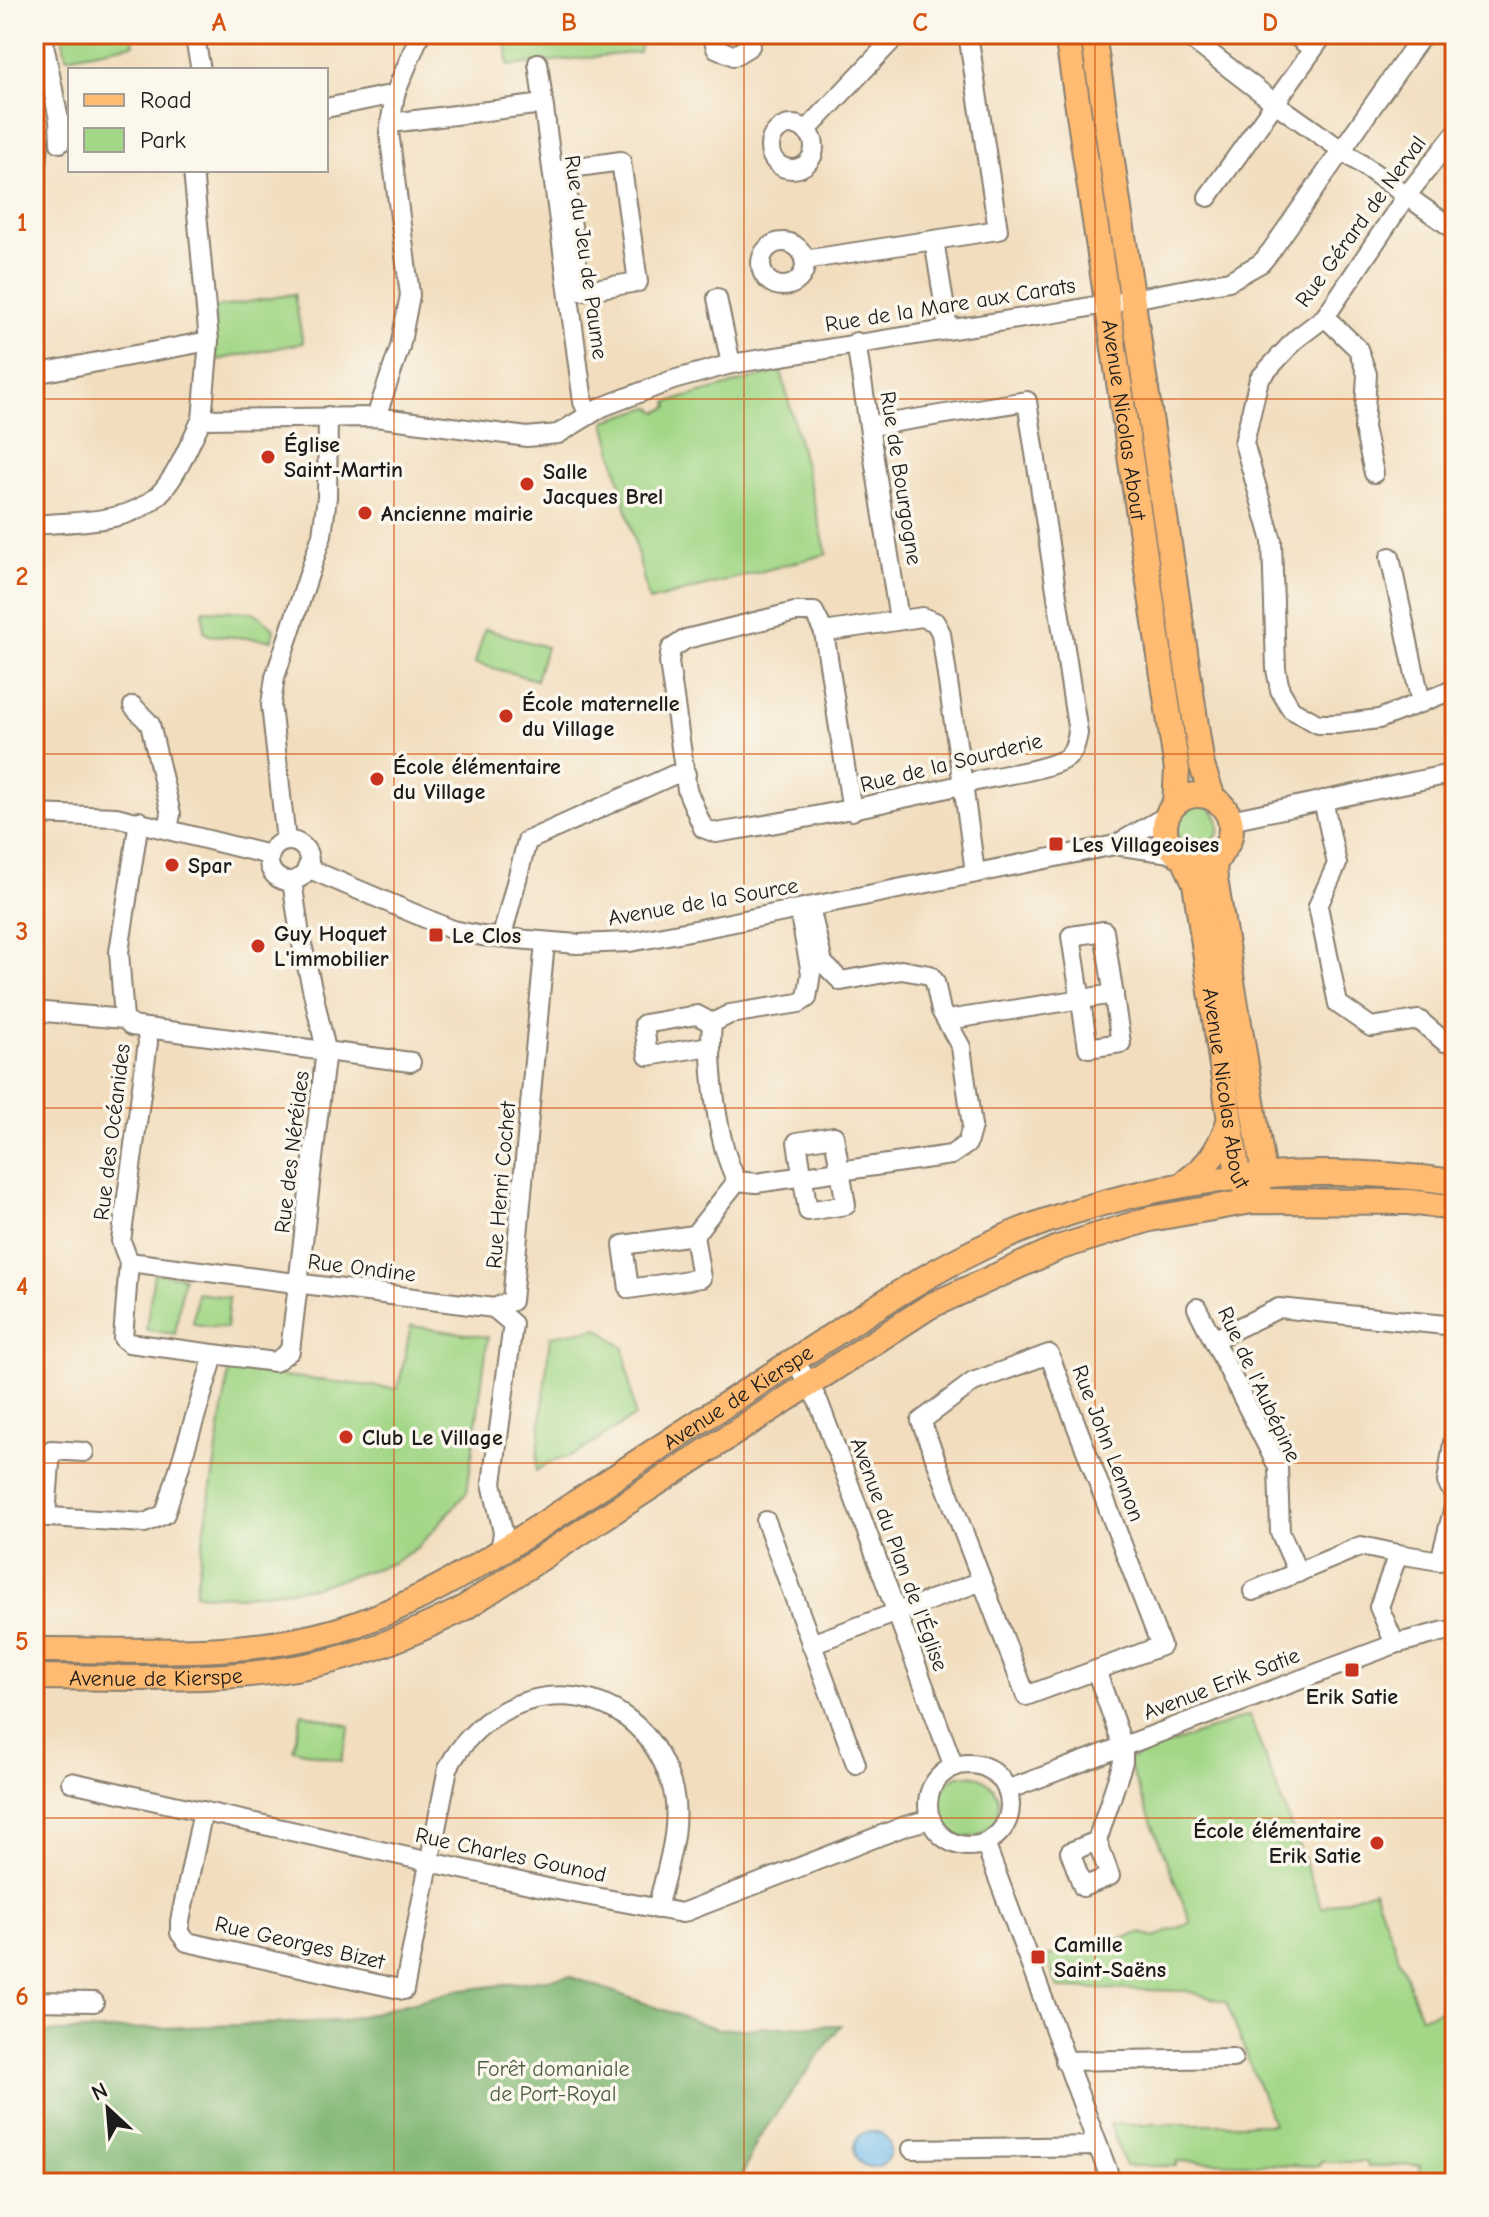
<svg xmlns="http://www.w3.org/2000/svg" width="1489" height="2217" font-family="'Comic Neue',sans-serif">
	<rect width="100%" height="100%" fill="#fbf7ec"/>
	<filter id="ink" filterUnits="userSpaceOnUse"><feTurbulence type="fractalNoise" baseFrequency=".0125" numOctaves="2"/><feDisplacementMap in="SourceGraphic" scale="16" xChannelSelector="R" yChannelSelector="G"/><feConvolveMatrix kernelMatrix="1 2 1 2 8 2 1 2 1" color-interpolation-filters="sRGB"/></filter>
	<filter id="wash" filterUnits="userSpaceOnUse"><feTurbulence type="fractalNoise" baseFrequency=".006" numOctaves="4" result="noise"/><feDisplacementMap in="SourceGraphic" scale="32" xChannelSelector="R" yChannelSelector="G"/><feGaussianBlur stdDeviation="1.8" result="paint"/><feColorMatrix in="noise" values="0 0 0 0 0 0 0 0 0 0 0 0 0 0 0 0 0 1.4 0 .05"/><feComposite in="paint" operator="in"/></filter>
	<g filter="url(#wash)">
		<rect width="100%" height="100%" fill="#f2debf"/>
		<g fill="#a3d787" stroke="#607a52" stroke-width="2">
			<path d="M62,34H132L134,44L66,57Z"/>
			<path d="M506,34H643L639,52L508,66Z"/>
			<path d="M294,294L303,343L216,360L214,308Z"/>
			<path d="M781,371L827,554L649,601L605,421L650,407L658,412L669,407L668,402Z"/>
			<path d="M203,610L254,612L274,628L272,640L208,635L204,631Z"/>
			<path d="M485,629L546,647L536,680L475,663Z"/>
			<circle cx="1197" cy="826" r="22"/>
			<path d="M154,1273L184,1277L175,1334L146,1330Z"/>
			<path d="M197,1293L229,1297L226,1328L193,1324Z"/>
			<path d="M411,1326L488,1337L467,1492L418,1547L393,1563L315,1587L238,1596L195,1594L229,1370L398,1389Z"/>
			<path d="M598,1328L624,1348L635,1416L578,1453L548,1463L536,1471L550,1336Z"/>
			<path d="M302,1713L350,1726L341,1761L293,1749Z"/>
			<path d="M1249,1715L1322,1908L1374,1890L1421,2017L1447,2008L1455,1970V2183H1417L1420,2165L1368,2166L1367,2162H1321L1319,2166L1177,2161V2166H1125L1110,2124H1273L1226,2002L1186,1991L1058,1988L1046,1957L1141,1933L1155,1937L1191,1923L1127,1760Z"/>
			<circle cx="968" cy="1806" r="31"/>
		</g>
		<path fill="#82b874" stroke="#4f6a48" stroke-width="2" d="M569,1976L717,2029L841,2025L758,2139L739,2183H34V2033L342,2021L455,1991Z"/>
		<circle fill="#75bfee" stroke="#486e85" stroke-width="2" cx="872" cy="2149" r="18"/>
	</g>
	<g filter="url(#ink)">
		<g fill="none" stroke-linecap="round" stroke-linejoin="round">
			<defs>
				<g id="minor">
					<path d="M42,34L59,120L60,143"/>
					<path d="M194,34L201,70"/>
					<path d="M712,34L716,48L734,56L750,46L753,34"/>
					<path d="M1185,34L1275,103L1455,230"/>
					<path d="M1293,34L1313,49"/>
					<path d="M538,63L583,402L589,415"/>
					<path d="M326,108L395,94"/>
					<path d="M391,123L543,104"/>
					<circle cx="792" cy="147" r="22"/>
					<path d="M806,131L898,34"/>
					<path d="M1455,134L1407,195L1325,317L1296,339L1259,379L1244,443L1272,541L1276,669L1280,690L1291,709L1318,724H1337L1379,719L1455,689"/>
					<path d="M621,161L638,282L581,291L564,169Z"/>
					<path d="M193,170L209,341L202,419"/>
					<path d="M1208,197L1324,34"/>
					<path d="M34,198L39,143"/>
					<circle cx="783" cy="264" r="22"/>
					<path d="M804,260L934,240"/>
					<path d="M717,298L731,364"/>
					<path d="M1325,317L1358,349L1367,374L1364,428L1374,473"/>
					<path d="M948,328L934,240L998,230L968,34"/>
					<path d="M856,342L899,620"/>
					<path d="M34,374L209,341"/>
					<path d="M376,417L400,347L410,295L389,132L395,94L420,34"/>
					<path d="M871,426L1027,401L1078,733C1076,743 1074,754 1065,759C1041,771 1007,774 981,780C893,802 806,819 716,833L703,828L687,790L669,662L671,649L686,639L795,612H814L824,632L922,617L935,622L941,633C952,713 965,793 975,873"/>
					<path d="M34,525C75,521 134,525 163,490C180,470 190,442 202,419L376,417L527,437L558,434L602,407L673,380L731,364L1068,311L1229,281L1261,263L1271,251L1423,34"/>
					<path d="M1390,557L1421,703"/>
					<path d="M824,632L852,811"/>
					<path d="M133,706L150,724L171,814L168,828"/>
					<path d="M1323,800L1337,864L1318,906L1338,1004L1371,1027L1419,1020L1445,1042L1455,1043"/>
					<path d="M34,814L116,817L269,855"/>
					<path d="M1230,820L1455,773"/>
					<path d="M139,821L119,952L124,1019L132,1026L146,1028"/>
					<circle cx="289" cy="861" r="20"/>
					<path d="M286,841L271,705L275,677L322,535L327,497L328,416"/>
					<path d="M1115,845L1168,815"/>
					<path d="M307,868L453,930L482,936L577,944L630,942L695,930L1115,845L1177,854"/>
					<path d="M292,881L300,935L326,1050L290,1351L275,1362L129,1343L123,1338L129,1262L121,1241L148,1042L146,1028L411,1062"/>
					<path d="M799,910L811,973L807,998L799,1003L730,1014L712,1023C708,1065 717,1145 737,1181L756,1183L951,1155L967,1144L972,1126L961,1047L941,1011L935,982L930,975L901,970L841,981L823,963L810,907"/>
					<path d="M1104,931L1121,1043L1088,1048L1071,936Z"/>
					<path d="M502,936L527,841L673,775L686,774"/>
					<path d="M34,1011L124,1019"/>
					<path d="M947,1020L1114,994"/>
					<path d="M710,1046L648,1056L644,1024L697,1015L712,1023"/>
					<path d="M834,1136L846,1205L808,1211L797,1142Z"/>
					<path d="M694,1235L701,1278L629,1289L623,1245L694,1235L737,1181"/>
					<path d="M129,1262L494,1308L512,1301L545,942"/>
					<path d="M494,1308L513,1324L492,1483L503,1532L500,1552"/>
					<path d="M1197,1308L1278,1467L1280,1532L1298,1573"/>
					<path d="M1215,1339L1279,1308L1455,1326"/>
					<path d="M1049,1354L1161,1646L1026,1696L921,1421L973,1382Z"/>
					<path d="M795,1360L819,1403L954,1767"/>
					<path d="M1455,1430L1447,1482L1455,1496"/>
					<path d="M34,1516L145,1523L165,1514L214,1356"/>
					<path d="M46,1516L51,1450L84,1452"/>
					<path d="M766,1521L856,1764"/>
					<path d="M1253,1591L1361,1546L1398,1554"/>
					<path d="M811,1644L982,1581"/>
					<path d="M1395,1644L1379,1607L1398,1554L1440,1561L1455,1503"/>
					<path d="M1096,1670L1123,1746V1762L1097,1841L1070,1852L1083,1887L1110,1876L1097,1841"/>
					<circle cx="969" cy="1805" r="41"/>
					<path d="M71,1782L547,1888L682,1913L905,1826L931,1819"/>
					<path d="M1007,1790L1395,1644L1445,1631L1455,1632"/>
					<path d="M203,1811L180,1921V1933L187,1942L404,1990L448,1768C501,1669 636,1671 671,1783C684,1823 666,1869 657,1909"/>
					<path d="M985,1843L1112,2183"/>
					<path d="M34,2001L94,2002"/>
					<path d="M1065,2061L1233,2058"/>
					<path d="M912,2149L1098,2146"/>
				</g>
				<g id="major">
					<path id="s1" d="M1067,34L1177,770L1175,804"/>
					<path d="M1093,34L1202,766L1213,798"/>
					<circle cx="1198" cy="828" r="33"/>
					<path d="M1222,851L1214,865L1215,879L1264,1174L1258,1188"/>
					<path id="s2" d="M1183,857L1195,883L1238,1175L1245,1187"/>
					<path d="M1187,1181C1210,1164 1219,1149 1229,1122"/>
					<path id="s3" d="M34,1650C139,1649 256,1660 357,1624C449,1591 530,1532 612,1479C672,1439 733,1400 793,1361C873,1309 953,1254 1043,1222C1176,1174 1316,1163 1455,1182"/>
					<path id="s4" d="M34,1677C143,1677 260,1686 365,1651C398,1640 430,1625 461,1610L930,1306L1058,1248L1150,1219L1252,1201L1409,1202L1455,1208"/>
				</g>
			</defs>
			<use href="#minor" stroke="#877d6e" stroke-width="22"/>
			<use href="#major" stroke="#877d6e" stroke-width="28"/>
			<use href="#minor" stroke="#fff" stroke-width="18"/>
			<use href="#major" stroke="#ffbb71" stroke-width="24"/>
		</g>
	</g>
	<path fill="none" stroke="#d4530e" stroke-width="2" stroke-opacity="0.55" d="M394,34V2183M744,34V2183M1095,34V2183M34,399H1455M34,754H1455M34,1108H1455M34,1463H1455M34,1818H1455"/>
	<g fill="#c8321e" stroke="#fbf7ec" stroke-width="3">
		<circle cx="268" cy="457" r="8"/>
		<circle cx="527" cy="484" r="8"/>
		<circle cx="365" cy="513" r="8"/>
		<circle cx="506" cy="716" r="8"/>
		<circle cx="377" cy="779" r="8"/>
		<rect x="1048" y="836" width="16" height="16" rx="4"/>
		<circle cx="172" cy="865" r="8"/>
		<rect x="428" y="927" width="16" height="16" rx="4"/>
		<circle cx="258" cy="946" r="8"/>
		<circle cx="346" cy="1437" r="8"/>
		<rect x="1344" y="1662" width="16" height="16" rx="4"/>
		<circle cx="1377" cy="1843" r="8"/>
		<rect x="1030" y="1949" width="16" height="16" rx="4"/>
	</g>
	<g text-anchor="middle" stroke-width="7" stroke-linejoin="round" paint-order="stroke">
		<g font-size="22" fill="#1c1c1c" stroke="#fbf7ec">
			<text transform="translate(1360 221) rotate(-54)" y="8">Rue Gérard de Nerval</text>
			<text transform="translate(587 257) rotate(82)" y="8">Rue du Jeu de Paume</text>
			<text transform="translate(950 304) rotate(-9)" y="8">Rue de la Mare aux Carats</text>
			<text dy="8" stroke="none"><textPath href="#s1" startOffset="390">Avenue Nicolas About</textPath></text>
			<text transform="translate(902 478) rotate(81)" y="8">Rue de Bourgogne</text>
			<text transform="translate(951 762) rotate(-14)" y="8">Rue de la Sourderie</text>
			<text transform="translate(703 901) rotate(-10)" y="8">Avenue de la Source</text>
			<text dy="8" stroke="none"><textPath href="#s2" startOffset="236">Avenue Nicolas About</textPath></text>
			<text transform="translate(111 1132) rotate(-83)" y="8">Rue des Océanides</text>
			<text transform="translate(291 1152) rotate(-83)" y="8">Rue des Néréides</text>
			<text transform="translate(500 1185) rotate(-85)" y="8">Rue Henri Cochet</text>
			<text transform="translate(362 1267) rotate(7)" y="8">Rue Ondine</text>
			<text transform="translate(1260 1384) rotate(65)" y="8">Rue de l'Aubépine</text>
			<text dy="8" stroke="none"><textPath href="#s3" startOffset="770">Avenue de Kierspe</textPath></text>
			<text transform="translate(1109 1443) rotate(69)" y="8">Rue John Lennon</text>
			<text transform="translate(900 1554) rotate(70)" y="8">Avenue du Plan de l'Église</text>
			<text dy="8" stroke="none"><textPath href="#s4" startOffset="122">Avenue de Kierspe</textPath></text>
			<text transform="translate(1221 1683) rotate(-21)" y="8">Avenue Erik Satie</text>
			<text transform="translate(511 1854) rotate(12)" y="8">Rue Charles Gounod</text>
			<text transform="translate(300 1942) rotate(13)" y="8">Rue Georges Bizet</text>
		</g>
		<g font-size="22" font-weight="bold" fill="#1c1c1c" stroke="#fbf7ec" text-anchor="start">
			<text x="284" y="452">Église<tspan x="284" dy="25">Saint-Martin</tspan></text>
			<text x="543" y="479">Salle<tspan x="543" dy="25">Jacques Brel</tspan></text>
			<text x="381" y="521">Ancienne mairie</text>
			<text x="522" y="711">École maternelle<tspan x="522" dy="25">du Village</tspan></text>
			<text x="393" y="774">École élémentaire<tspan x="393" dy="25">du Village</tspan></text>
			<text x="1072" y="852">Les Villageoises</text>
			<text x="188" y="873">Spar</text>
			<text x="274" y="941">Guy Hoquet<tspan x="274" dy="25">L'immobilier</tspan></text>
			<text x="452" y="943">Le Clos</text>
			<text x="362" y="1445">Club Le Village</text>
			<text x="1352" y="1704" text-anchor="middle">Erik Satie</text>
			<text x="1361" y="1838" text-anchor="end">École élémentaire<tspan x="1361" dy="25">Erik Satie</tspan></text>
			<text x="1054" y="1952">Camille<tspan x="1054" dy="25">Saint-Saëns</tspan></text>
		</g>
		<g font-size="22" fill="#4b5d41" stroke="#fbf7ec">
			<text x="553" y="2076">Forêt domaniale<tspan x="553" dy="25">de Port-Royal</tspan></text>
		</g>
	</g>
	<rect width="1489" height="2217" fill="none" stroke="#fbf7ec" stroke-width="88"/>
	<rect x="68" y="68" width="260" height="104" fill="#fbf7ec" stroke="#a29f99" stroke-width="2"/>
	<rect x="84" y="94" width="40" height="12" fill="#ffbb71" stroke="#a29f99" stroke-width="2"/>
	<text x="140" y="108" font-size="24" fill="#1c1c1c">Road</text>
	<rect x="84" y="128" width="40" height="24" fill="#a3d787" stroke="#a29f99" stroke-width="2"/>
	<text x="140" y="148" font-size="24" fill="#1c1c1c">Park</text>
	<g transform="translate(108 2109) rotate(334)" stroke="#fbf7ec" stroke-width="6" paint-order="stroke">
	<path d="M0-6L14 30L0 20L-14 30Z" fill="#1c1c1c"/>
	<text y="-12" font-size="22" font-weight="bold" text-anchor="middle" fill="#1c1c1c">N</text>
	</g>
	<rect x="44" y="44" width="1401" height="2129" fill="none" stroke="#d4530e" stroke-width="3"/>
	<g font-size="26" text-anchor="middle" font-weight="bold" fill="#d4530e">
		<text x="219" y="31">A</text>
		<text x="569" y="31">B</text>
		<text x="920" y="31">C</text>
		<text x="1270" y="31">D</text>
		<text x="22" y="231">1</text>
		<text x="22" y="585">2</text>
		<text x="22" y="940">3</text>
		<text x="22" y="1295">4</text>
		<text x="22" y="1650">5</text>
		<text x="22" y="2005">6</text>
	</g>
</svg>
